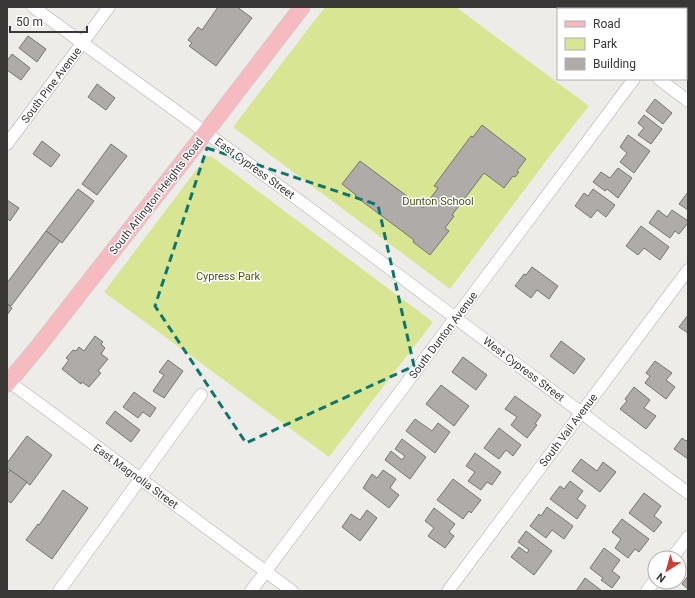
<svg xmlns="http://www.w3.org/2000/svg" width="695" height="598" font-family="Roboto,sans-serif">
	<rect width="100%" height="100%" fill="#eeece8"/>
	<g fill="#d8e694">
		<path d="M325,7H456L589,106L552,153L450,289L233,127Z"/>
		<path d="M211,156L433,322L329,457L104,292L206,157Z"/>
	</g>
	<g fill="#afaba8" stroke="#787471">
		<path d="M218,7H237L252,18L216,66L189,46L192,43L188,40L198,27L202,30Z"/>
		<path d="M626,7H644L647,9H625Z"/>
		<path d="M28,36L46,49L37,62L19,48Z"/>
		<path d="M12,54L30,68L21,80L7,70V61Z"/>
		<path d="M686,58L688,60V76L686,75Z"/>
		<path d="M97,84L115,98L106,110L88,97Z"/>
		<path d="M655,99L672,113L663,124L646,111Z"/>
		<path d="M644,115L662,129L651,144L638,135L644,128L638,123Z"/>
		<path d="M482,125L526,159L517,171L519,172L515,177L513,176L504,188L484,173L452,215L454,216L445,228L449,231L430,255L413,242L414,240L355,196L356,195L342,184L360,161L423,208L438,188L434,186L471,136L473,137Z"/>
		<path d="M628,135L650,151L634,173L620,162L627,153L620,147Z"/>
		<path d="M42,141L60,155L51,167L33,154Z"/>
		<path d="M111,144L127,156L97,195L82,184Z"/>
		<path d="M618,168L632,178L618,198L607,189L605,191L593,182L601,172L610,178Z"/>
		<path d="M78,189L94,201L62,243L46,231Z"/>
		<path d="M593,189L615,205L606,217L597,210L591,218L575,206L584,193L588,196Z"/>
		<path d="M688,192V210L679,204Z"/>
		<path d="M7,200L19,208L10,221L7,218Z"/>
		<path d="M658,210L667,217L672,210L688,221V223L679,234L675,231L670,238L649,223Z"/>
		<path d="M641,226L669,247L660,260L644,248L638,255L626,246Z"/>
		<path d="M46,231L60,241L11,306L7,304V283Z"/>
		<path d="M532,267L558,286L549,299L537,290L531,298L515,286L524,274L526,275Z"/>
		<path d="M7,304L12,308L7,315Z"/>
		<path d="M688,315V333L679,327Z"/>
		<path d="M95,336L103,342L101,344L105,348L101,354L108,359L98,371L101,373L89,387L82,382L81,384L62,369L69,360L66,358L73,350L76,351L79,347L84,351Z"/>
		<path d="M561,341L585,359L574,374L550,356Z"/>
		<path d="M463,357L487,375L476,390L452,372Z"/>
		<path d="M168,360L183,371L164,398L153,391L164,375L159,372Z"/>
		<path d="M655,361L672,373L666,380L675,387L666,399L645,383L650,376L646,373Z"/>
		<path d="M441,385L469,406L454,426L426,404Z"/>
		<path d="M634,387L650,400L644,408L656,416L646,429L620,409L627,401L625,399Z"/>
		<path d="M134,392L156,408L150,417L143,412L138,418L123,407Z"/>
		<path d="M515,396L541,415L535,424L537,425L527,438L511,425L517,417L505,409Z"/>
		<path d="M115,411L140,430L131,442L106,423Z"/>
		<path d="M415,419L432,431L438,423L450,432L435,453L406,431Z"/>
		<path d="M499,428L521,445L513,456L506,450L499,459L484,448Z"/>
		<path d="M27,436L52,455L30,485L7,468V463Z"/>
		<path d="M682,438L686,441L688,439V459L674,449Z"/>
		<path d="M402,439L426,457L410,479L385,460L391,451L402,460L405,456L395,449Z"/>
		<path d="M475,453L501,472L492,485L487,482L481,490L468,481L475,472L466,466Z"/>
		<path d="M581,459L597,471L603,462L616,472L600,492L572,471Z"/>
		<path d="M10,470L27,482L11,503L7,500V474Z"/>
		<path d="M383,470L396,479L390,488L399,495L389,508L363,488L372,474L377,478Z"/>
		<path d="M453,479L481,500L471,513L469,511L463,519L437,500Z"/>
		<path d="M570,481L583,491L577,499L586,506L577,519L550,499L560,486L564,489Z"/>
		<path d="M63,490L88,508L52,559L26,540L38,524L39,525Z"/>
		<path d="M644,493L661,506L654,516L662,522L654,532L629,513Z"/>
		<path d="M547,507L573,526L564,539L552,530L546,538L530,526L539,514L541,516Z"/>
		<path d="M434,508L455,524L449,532L454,536L445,548L428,536L434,528L425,521Z"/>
		<path d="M367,510L377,518L360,541L342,527L351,514L360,520Z"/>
		<path d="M622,519L649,539L639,552L635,549L628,558L615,548L621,539L612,532Z"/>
		<path d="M526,531L552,551L534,575L511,557L519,547L527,553L529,550L518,542Z"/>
		<path d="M604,548L620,560L612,571L620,577L612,588L601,580L603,578L590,568Z"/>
		<path d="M688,576V589L682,584Z"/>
		<path d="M585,578L602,591H576Z"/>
	</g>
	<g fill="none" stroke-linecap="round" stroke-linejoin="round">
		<defs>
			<g id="minor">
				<path d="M33,7L304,204L688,493"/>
				<path d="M563,7L566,9"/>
				<path d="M686,10L688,8"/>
				<path d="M659,79L688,101"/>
				<path d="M7,144L109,7"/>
				<path d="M7,380L292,591"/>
				<path d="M672,558L688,537"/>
				<path d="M59,591L201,395"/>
				<path d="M251,591L634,79"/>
				<path d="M448,591L688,270"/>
				<path d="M647,591L655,580"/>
			</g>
			<path id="major" d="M7,384L37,348L206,132L302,7"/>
		</defs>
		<use href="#minor" stroke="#b3b1ad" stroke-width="13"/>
		<use href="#major" stroke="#c8c7c7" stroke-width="17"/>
		<use href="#minor" stroke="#fff" stroke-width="12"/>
		<use href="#major" stroke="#f5bbc1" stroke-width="16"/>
	</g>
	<path fill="none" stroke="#0f766e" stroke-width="3" stroke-dasharray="8 5" stroke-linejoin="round" d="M207,148L378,205L414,366L246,443L155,306Z"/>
	<g text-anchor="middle" stroke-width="3" stroke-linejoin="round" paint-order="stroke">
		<g font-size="11" fill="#393836" stroke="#fff">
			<text transform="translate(51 85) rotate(-53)" y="4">South Pine Avenue</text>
			<text transform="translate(255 168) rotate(36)" y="4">East Cypress Street</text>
			<text transform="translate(156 196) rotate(-52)" y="4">South Arlington Heights Road</text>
			<text transform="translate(443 335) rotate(-53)" y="4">South Dunton Avenue</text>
			<text transform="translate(524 369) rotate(37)" y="4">West Cypress Street</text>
			<text transform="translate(568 430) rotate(-53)" y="4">South Vail Avenue</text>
			<text transform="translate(136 476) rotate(36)" y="4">East Magnolia Street</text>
		</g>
		<g font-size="11" fill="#4c5417" stroke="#fff">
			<text x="438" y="205">Dunton School</text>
			<text x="228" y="280">Cypress Park</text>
		</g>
	</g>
	<rect width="695" height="598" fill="none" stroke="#393836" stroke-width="16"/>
	<rect x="557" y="8" width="130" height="72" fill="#ffffff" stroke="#b0afaf"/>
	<rect x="565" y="21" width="20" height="6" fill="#f5bbc1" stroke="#b0afaf"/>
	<text x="593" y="28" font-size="12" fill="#393836">Road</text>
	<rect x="565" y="38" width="20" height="12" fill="#d8e694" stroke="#b0afaf"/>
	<text x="593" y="48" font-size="12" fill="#393836">Park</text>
	<rect x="565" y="58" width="20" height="12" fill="#afaba8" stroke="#b0afaf"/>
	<text x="593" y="68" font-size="12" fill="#393836">Building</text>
	<g transform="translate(667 570) rotate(217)"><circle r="19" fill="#ffffff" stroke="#b0afaf"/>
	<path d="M0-3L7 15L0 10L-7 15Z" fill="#cc3e32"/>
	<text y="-6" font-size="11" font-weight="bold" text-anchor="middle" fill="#393836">N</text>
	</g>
	<path d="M10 26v6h77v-6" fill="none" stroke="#393836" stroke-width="2"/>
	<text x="16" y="26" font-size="12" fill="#393836" stroke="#ffffff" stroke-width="3" paint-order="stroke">50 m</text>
</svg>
